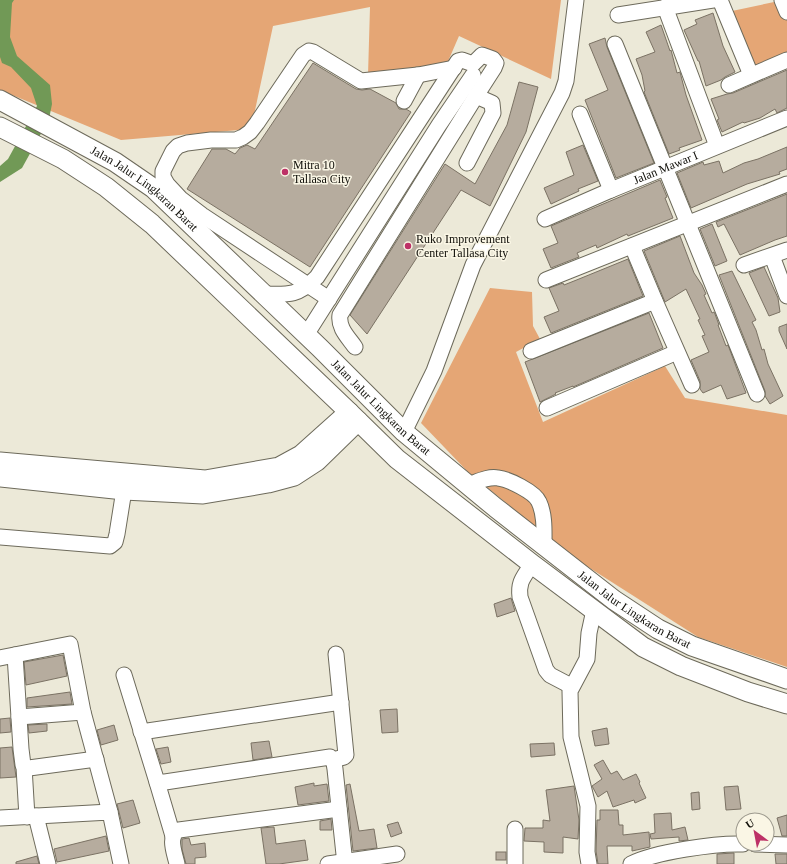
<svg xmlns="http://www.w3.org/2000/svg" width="787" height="864" font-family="Georgia,serif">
	<rect width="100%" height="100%" fill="#ece9d8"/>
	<g fill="#e5a675">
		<path d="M0,0H561L551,79L459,36L446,66L368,75L370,7L273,26L251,129L121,140L0,90Z"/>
		<path d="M779,1L787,20V54L754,69L732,11Z"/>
		<path d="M490,288L532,292L533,326L540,339L516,352L543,422L665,366L685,398L787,415V667L698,637L574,558L468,472L421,423Z"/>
	</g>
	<path fill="#719956" d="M0,0H14L12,3L10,37L17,56L50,85L52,104L49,119L22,168L0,182V166L8,159L37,106L31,88L11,67L2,63L0,57Z"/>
	<g fill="#b6ac9e" stroke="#7b7264">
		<path d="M713,13L723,46L735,72L725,77L721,80L706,86L699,61H698L684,30L697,24L695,20Z"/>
		<path d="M661,25L670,51L671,50L677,73L680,72L681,76L686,95L702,140L679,148L680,150L669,154L644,92L645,91L642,75L636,59L655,52L646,32Z"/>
		<path d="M605,38L607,47L654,163L616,178L585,100L608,90L589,44Z"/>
		<path d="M313,63L356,89L362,90L370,89L396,103L399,109H406L411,112L310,267L187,189L212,149H226L235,154L240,148L247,145L255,149Z"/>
		<path d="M787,70V108L777,113L775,109L760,118L744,123L743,122L722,132L717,120L719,119L711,99L727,94L733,93Z"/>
		<path d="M519,82L538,87L526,132L490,206L461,190L367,334L350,315L445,164L475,184L507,125Z"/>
		<path d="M583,145L598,181L578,189L579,191L551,204L544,188L574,175L566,152Z"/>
		<path d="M787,147V169L779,172L780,174L747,184L691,208L677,173L703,162L704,165L719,161L723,173L744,163L758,159Z"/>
		<path d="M660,180L667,197L665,198L673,218L628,236L627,234L597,248L596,245L577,253L579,257L551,268L543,249L558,243L551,226Z"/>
		<path d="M787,194V236L775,240L740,255L724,224L718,227L716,222Z"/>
		<path d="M712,224L727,261L715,266L700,229Z"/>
		<path d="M680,236L694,273L702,285L706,294L704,295L712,313L714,312L715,314L719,325H718L726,346L728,345L746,393L727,399L721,385L703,393L700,389V381L691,360L709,352L702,336L705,335L698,320L700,319L686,289L665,302L644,251Z"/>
		<path d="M628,259L643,296L551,333L544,317L559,311L549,288L563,283L564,285L579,279Z"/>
		<path d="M764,267L778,298L780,312L769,316L749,273Z"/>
		<path d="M732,271L756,320L752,322L756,330L762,350L764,349L768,364L783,396L770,404L765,396V391L719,275Z"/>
		<path d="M649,313L663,348L573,387V386L555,393L556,394L540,402L525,362Z"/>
		<path d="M787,324V349L779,331V327Z"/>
		<path d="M511,598L515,611L497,617L494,604Z"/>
		<path d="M63,655L67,676L26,685L24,662Z"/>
		<path d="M70,692L72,704L27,707V698Z"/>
		<path d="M397,709L398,732L382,733L380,710Z"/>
		<path d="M10,718L11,732L0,733V719Z"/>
		<path d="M47,724V731L29,733L28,725Z"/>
		<path d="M114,725L118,740L101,745L97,730Z"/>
		<path d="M607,728L609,744L595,746L592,731Z"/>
		<path d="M269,741L272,757L253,760L251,743Z"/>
		<path d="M554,743L555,755L531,757L530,744Z"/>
		<path d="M12,747L16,777L0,778V748Z"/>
		<path d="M168,747L171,762L161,764L156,749Z"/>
		<path d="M603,760L611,774L617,771L623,780L636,774L640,782L639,783L646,798L635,803L634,800L613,807L607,791L598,797L592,786L602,779L594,765Z"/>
		<path d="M314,783V786L327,784L329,801L298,805L295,787Z"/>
		<path d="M350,784L359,831L374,829L377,848L353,851L346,785Z"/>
		<path d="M574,786L579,820L578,839L563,837V853L544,852V842L524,841L525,828H543V820L550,821L546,790Z"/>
		<path d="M738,786L741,809L726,810L724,787Z"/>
		<path d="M699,792L700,809L692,810L691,793Z"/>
		<path d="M133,800L140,823L123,828L117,804Z"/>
		<path d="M600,810H618L619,825H623V835L649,832L650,847L632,851V846H607L608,864H598L596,851L597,820H600Z"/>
		<path d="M671,813L672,830L685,827L688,840L679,841V837L651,839L650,834L655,833L654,814Z"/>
		<path d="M787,815V836H782L777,818Z"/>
		<path d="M331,819L332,830H320V821Z"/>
		<path d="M398,822L402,833L391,837L387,825Z"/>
		<path d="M274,827L276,844L305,840L308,860L279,864H266L261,828Z"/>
		<path d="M106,836L109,851L57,862L54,849Z"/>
		<path d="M189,838L191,845L205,843L206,857L195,858V864H186L182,849V839Z"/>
		<rect x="496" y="852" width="10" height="8"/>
		<path d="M734,853V864H717V854Z"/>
		<path d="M775,854H787V864H776Z"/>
		<path d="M37,856L39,864H16V862Z"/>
	</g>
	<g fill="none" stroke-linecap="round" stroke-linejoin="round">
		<defs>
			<g id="minor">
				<path d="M720,0L751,75"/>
				<path d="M782,0L787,12"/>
				<path d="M665,7L717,146"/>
				<path d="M618,15L713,0"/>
				<path d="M615,44L757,394"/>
				<path d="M729,85L787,60"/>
				<path d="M404,101L418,75"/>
				<path d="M580,114L611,190"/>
				<path id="s1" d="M545,219L611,190L787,118"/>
				<path d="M632,246L655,301L692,385"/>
				<path d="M772,256L787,296"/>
				<path d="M744,265L787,250"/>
				<path d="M546,280L787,184"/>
				<path d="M263,294C289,295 298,296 317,277L458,61L462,60L473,64L482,55L493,59L496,63L494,68L476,96L492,103L493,113L467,163"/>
				<path d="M329,299L202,215L181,199L167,184L163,177V171L173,151L178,146L187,143L211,140H236L243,137L250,132L257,123L303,55L309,51L313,52L361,81L418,75L454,68"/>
				<path d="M306,335L439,125L473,75"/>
				<path d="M355,347C348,337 338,328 340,315L476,96"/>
				<path d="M531,351L655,301"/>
				<path d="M547,408L677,352"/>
				<path d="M404,432L434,371L473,265L562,93L566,81L576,0"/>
				<path d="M468,485C477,482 488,476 498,478C508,479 535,492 539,502C545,515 544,531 544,545"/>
				<path d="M0,537L110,546L115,542L117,534L124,490"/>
				<path d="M532,564C524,577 518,581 520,597L546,670L550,675L571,686"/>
				<path d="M15,655L21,749L23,765L25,767L29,768L96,759"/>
				<path d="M0,658L70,644L83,712L110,812"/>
				<path d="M124,675L157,782H165L330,757L334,763L335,769L345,864"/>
				<path d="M19,717L83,712"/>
				<path d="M141,732L341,702"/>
				<path d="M333,760L344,757L346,755L336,654"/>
				<path d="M24,767L27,817"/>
				<path d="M157,782L173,836"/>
				<path d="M36,816L48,864"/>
				<path d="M0,818L110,812L121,864"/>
				<path d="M755,844L787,845"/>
				<path d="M177,864C175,854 167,836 179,830L339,809"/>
				<path d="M328,864L397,854"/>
				<path d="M515,864V829"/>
				<path d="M589,864L587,852L588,806L571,737L570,691L587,659L589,633L594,610"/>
				<path d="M631,864C654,852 716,843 743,844"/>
			</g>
			<g id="major">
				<path id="s2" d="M0,100L115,162L153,188L320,348L404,432L496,508L614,600L658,629L692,646L787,679"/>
				<path d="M0,127L63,159L106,187L152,224L349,412L397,459L532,564L643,647L681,666L748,692L787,704"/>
				<path d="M0,462L205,480L279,467L301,455L349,412"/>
				<path d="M0,477L124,490L203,494L268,483L294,476L317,461L358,421"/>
			</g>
		</defs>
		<use href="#minor" stroke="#6d6a5b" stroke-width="17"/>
		<use href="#major" stroke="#6d6a5b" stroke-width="21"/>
		<use href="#minor" stroke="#fff" stroke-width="15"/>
		<use href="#major" stroke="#fff" stroke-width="19"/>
	</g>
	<g fill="#bd3167" stroke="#faf6e5" stroke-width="1.5">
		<circle cx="285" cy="172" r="4"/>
		<circle cx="408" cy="246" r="4"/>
	</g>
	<g text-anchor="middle" stroke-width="3" stroke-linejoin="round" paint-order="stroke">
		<g font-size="12" fill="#0f0e08" stroke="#faf6e5" text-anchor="start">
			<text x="293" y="169">Mitra 10<tspan x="293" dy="14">Tallasa City</tspan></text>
			<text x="416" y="243">Ruko Improvement<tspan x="416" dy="14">Center Tallasa City</tspan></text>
		</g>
		<g font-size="12" fill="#0f0e08" stroke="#faf6e5">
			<text dy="4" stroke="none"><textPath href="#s1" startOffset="131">Jalan Mawar I</textPath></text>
			<text dy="4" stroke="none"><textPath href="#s2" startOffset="170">Jalan Jalur Lingkaran Barat</textPath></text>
			<text dy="4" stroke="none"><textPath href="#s2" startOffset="493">Jalan Jalur Lingkaran Barat</textPath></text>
			<text dy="4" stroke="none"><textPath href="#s2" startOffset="818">Jalan Jalur Lingkaran Barat</textPath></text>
		</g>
	</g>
	<g transform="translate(755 832) rotate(328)"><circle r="19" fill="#faf6e5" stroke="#9c998d"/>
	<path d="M0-3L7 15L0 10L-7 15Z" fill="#bd3167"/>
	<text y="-6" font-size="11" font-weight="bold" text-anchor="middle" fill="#0f0e08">U</text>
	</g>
</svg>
